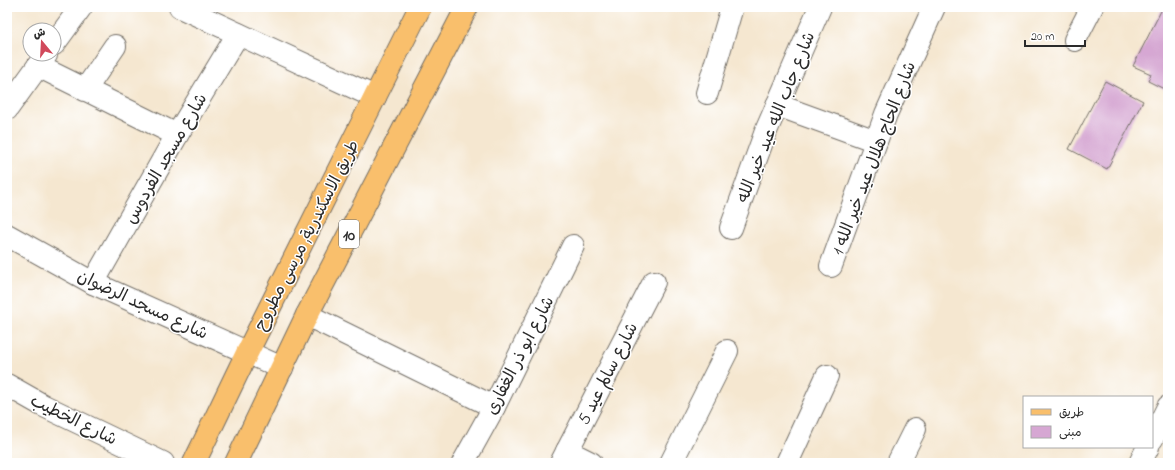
<svg xmlns="http://www.w3.org/2000/svg" width="1175" height="470" font-family="'Indie Flower','Playpen Sans Arabic',sans-serif">
	<rect width="100%" height="100%" fill="#fff"/>
	<filter id="ink" filterUnits="userSpaceOnUse"><feTurbulence type="fractalNoise" baseFrequency=".025" numOctaves="2"/><feDisplacementMap in="SourceGraphic" scale="8" xChannelSelector="R" yChannelSelector="G"/><feConvolveMatrix kernelMatrix="1 2 1 2 8 2 1 2 1" color-interpolation-filters="sRGB"/></filter>
	<filter id="wash" filterUnits="userSpaceOnUse"><feTurbulence type="fractalNoise" baseFrequency=".012" numOctaves="4" result="noise"/><feDisplacementMap in="SourceGraphic" scale="16" xChannelSelector="R" yChannelSelector="G"/><feGaussianBlur stdDeviation="0.9" result="paint"/><feColorMatrix in="noise" values="0 0 0 0 0 0 0 0 0 0 0 0 0 0 0 0 0 1.4 0 .05"/><feComposite in="paint" operator="in"/></filter>
	<g filter="url(#wash)">
		<rect width="100%" height="100%" fill="#f5e7d0"/>
		<g id="blocks">
			<g fill="#d6a7d3">
				<path d="M1163,7H1168V91L1148,81L1151,74L1133,66Z"/>
				<path d="M1105,81L1143,101L1107,169L1069,149Z"/>
			</g>
		</g>
	</g>
	<g filter="url(#ink)">
		<use href="#blocks" fill-opacity="0" stroke="#726d65" stroke-width="1"/>
		<g fill="none" stroke-linecap="round" stroke-linejoin="round">
			<defs>
				<g id="street">
					<path d="M180,7L375,97"/>
					<path d="M1075,40L1092,7"/>
					<path d="M54,44L81,7"/>
					<path d="M38,66L177,135"/>
					<path d="M85,90L115,46"/>
					<path d="M707,93L732,7"/>
					<path d="M777,105L876,141"/>
					<path d="M7,109L46,55"/>
					<path d="M731,228L766,131L820,7"/>
					<path d="M7,235L93,283L282,368"/>
					<path d="M831,266L886,114L934,7"/>
					<path d="M93,283L177,135L238,34"/>
					<path d="M307,315L494,407"/>
					<path d="M7,385L44,406L163,463"/>
					<path d="M1152,439L1168,407"/>
					<path d="M567,451L591,463"/>
					<path d="M463,463L494,407L573,246"/>
					<path d="M561,463L654,282"/>
					<path d="M671,463L727,351"/>
					<path d="M787,463L827,376"/>
					<path d="M898,463L915,429"/>
					<path d="M1140,463L1148,447"/>
				</g>
				<g id="primary">
					<path d="M194,463L247,353L420,7"/>
					<path d="M236,463L307,315L467,7"/>
				</g>
			</defs>
			<use href="#street" stroke="#726d65" stroke-width="24"/>
			<use href="#primary" stroke="#726d65" stroke-width="24"/>
			<use href="#street" stroke="#fff" stroke-width="22"/>
			<use href="#primary" stroke="#f9bf6c" stroke-width="22"/>
		</g>
	</g>
	<g text-anchor="middle" stroke-width="3" stroke-linejoin="round" paint-order="stroke">
		<rect fill="#fff" stroke="#6b6b6b" stroke-width="1" x="339" y="220" width="20" height="28" rx="3"/>
		<g font-size="16" font-weight="bold" fill="#2b2b2b">
			<text x="349" y="240">10</text>
		</g>
		<g font-size="17" fill="#2b2b2b" stroke="#fff">
			<text transform="translate(775 117) rotate(-68)" y="6">شارع جاب الله عيد خير الله</text>
			<text transform="translate(165 158) rotate(-60)" y="6">شارع مسجد الفردوس</text>
			<text transform="translate(873 158) rotate(-69)" y="6">شارع الحاج هلال عيد خير الله 1</text>
			<text transform="translate(306 235) rotate(-63)" y="6">طريق الاسكندرية, مرسى مطروح</text>
			<text transform="translate(143 304) rotate(25)" y="6">شارع مسجد الرضوان</text>
			<text transform="translate(519 355) rotate(-63)" y="6">شارع ابو ذر الغفارى</text>
			<text transform="translate(607 373) rotate(-63)" y="6">شارع سالم عيد 5</text>
			<text transform="translate(74 419) rotate(26)" y="6">شارع الخطيب</text>
		</g>
	</g>
	<rect width="1175" height="470" fill="none" stroke="#fff" stroke-width="24"/>
	<rect x="1023" y="396" width="130" height="52" fill="#ffffff" stroke="#aaaaaa"/>
	<rect x="1031" y="409" width="20" height="6" fill="#f9bf6c" stroke="#aaaaaa"/>
	<text x="1059" y="416" font-size="12" fill="#2b2b2b">طريق</text>
	<rect x="1031" y="426" width="20" height="12" fill="#d6a7d3" stroke="#aaaaaa"/>
	<text x="1059" y="436" font-size="12" fill="#2b2b2b">مبنى</text>
	<g transform="translate(42 42) rotate(342)"><circle r="19" fill="#ffffff" stroke="#aaaaaa"/>
	<path d="M0-3L7 15L0 10L-7 15Z" fill="#d1495b"/>
	<text y="-6" font-size="11" font-weight="bold" text-anchor="middle" fill="#2b2b2b">ش</text>
	</g>
	<path d="M1025 40v6h60v-6" fill="none" stroke="#2b2b2b" stroke-width="2"/>
	<text x="1031" y="40" font-size="12" fill="#2b2b2b" stroke="#ffffff" stroke-width="3" paint-order="stroke">20 m</text>
</svg>
